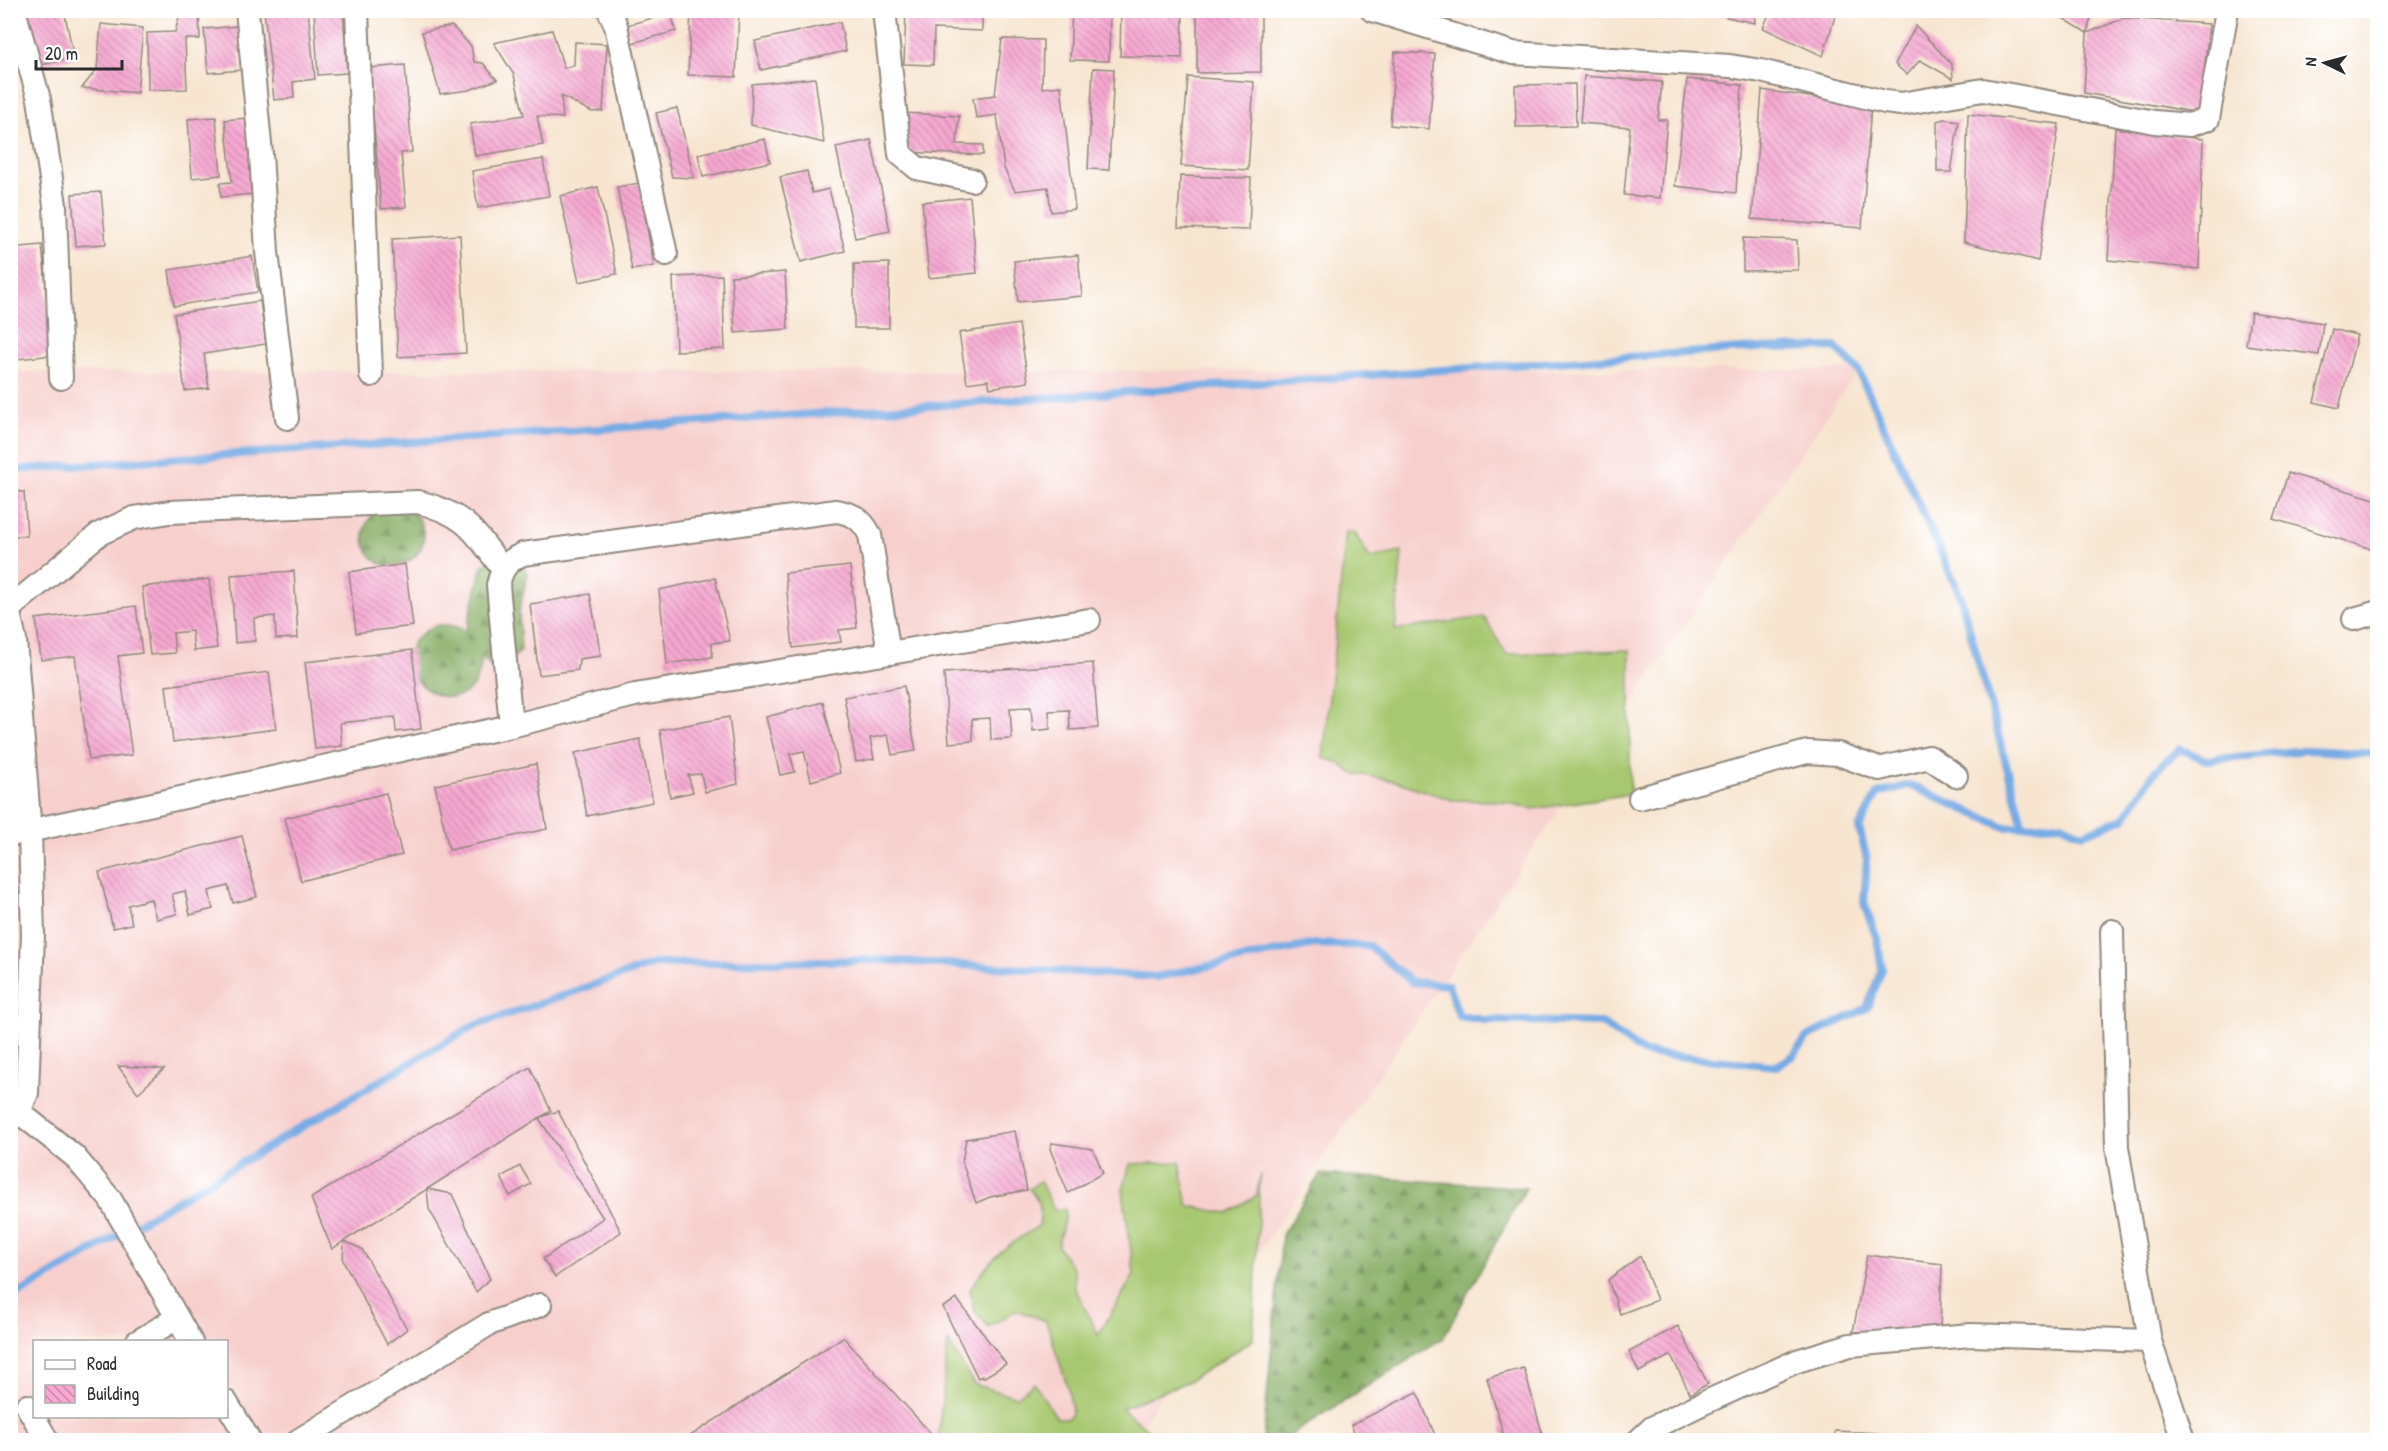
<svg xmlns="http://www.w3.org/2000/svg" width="2388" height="1451" font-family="'Patrick Hand',sans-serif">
	<defs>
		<pattern id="forest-firs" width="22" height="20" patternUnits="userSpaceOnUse" patternTransform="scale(1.5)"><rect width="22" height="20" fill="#85ac62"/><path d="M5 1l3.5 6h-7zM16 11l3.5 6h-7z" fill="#6d8c51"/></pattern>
		<pattern id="building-back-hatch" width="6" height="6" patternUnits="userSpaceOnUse" patternTransform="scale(1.5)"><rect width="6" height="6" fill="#f7a8d1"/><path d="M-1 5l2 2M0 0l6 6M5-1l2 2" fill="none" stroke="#c889aa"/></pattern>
	</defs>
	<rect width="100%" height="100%" fill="#fff"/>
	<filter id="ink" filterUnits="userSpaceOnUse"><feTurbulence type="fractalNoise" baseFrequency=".0167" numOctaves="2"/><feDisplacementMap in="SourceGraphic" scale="12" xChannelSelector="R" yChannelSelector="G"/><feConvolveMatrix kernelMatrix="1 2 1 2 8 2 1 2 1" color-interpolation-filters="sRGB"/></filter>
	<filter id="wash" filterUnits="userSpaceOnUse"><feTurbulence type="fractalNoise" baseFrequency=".008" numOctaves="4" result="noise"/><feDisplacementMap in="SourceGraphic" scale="24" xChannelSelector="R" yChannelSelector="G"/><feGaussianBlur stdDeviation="1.35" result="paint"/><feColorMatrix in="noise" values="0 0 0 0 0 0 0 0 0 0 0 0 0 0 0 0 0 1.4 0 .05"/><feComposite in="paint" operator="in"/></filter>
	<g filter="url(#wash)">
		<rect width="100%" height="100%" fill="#f7e5d0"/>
		<path fill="#f7d0cd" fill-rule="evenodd" d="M1858,370L1131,1440H11L10,372ZM34,1342H226V1416H34Z"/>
		<g fill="#a7c870" stroke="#697a4e" stroke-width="1.5">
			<path d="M1346,532H1354L1370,558L1402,552L1395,630L1484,617L1506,654L1630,650V794L1533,809L1501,801L1452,800L1395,781L1352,773L1337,762L1323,758Z"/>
			<path d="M1180,1162L1188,1206L1228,1213L1257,1195L1260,1174L1253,1340L1189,1381L1121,1408L1155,1435L1183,1437L1181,1440H938L948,1342L974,1384L1016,1397L1034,1383L1057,1418H1068L1072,1411L1068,1388L1046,1321L1016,1310L989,1327L974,1310L970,1289C994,1255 1003,1247 1039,1226C1042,1209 1041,1202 1029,1189L1040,1181L1054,1210L1065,1209C1066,1221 1059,1233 1058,1246L1074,1270L1075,1288L1098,1335L1134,1275L1123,1189L1130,1164Z"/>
		</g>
		<g fill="url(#forest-firs)" stroke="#586c46" stroke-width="1.5">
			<path d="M376,511L414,513C449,555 379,590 365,544C361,531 367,520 376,511Z"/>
			<path d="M511,549L528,574L519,611L521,651L496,673L482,656C476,744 366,670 427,630C439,622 454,624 466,631L482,566Z"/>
			<path d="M1320,1174L1526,1188L1443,1338L1283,1440H1263L1282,1235Z"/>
		</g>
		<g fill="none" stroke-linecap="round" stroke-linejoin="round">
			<g stroke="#77abe4" stroke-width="8">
				<path d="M10,470L1756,348L1835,347L1858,370L1960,595L2023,826"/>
				<path d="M10,1299L471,1027L654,964L879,960L1156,977L1315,944L1369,946L1412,982L1448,985L1459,1016L1484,1020L1601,1023L1644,1053L1777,1066L1794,1055L1807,1037L1867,1008L1882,969L1877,939L1864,903L1867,859L1859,828L1877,794L1909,785L2005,827L2061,824L2083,834L2124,818L2156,770L2180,749L2206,760L2307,750L2378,754"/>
			</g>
		</g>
		<g id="blocks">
			<g fill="url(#building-back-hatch)">
				<path d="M29,10H64L74,58L31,67L20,12Z"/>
				<path d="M181,10H199L200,39H185L187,89L148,90L147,33L175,32Z"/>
				<path d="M264,10H308L315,79L293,82L294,98L274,100Z"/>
				<path d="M314,10H343L347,73L318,75Z"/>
				<path d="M691,10H739L736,77L688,75Z"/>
				<path d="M906,10H982V31L934,29L933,65L904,64Z"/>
				<path d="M1072,10H1110L1109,61L1070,60Z"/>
				<path d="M1121,10H1183L1182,58L1120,56Z"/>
				<path d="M1197,10H1261V72L1197,73Z"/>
				<path d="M1636,10H1685L1684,17Z"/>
				<path d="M1720,10H1754L1755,23L1727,17Z"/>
				<path d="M1771,10H1837L1823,56L1763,28Z"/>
				<path d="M2050,10H2093L2087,33Z"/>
				<path d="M671,13L676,31L632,43L627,25Z"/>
				<path d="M2124,18L2209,24L2200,113L2084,93L2087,33Z"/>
				<path d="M840,22L846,51L761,70L755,41Z"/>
				<path d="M101,24L143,28L137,93L82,88L97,69Z"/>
				<path d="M238,26L241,70L208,73L204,29Z"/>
				<path d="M452,26L471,46L474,62L483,63L497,80L469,90L440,94L422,32Z"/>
				<path d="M1916,26L1952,65L1953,79L1920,60L1907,75L1895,64Z"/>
				<path d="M552,30L564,68L574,65L575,42L607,44L603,111L592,112L561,96L563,118L537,116L543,145L475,156L470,124L524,115L514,75L494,43Z"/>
				<path d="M1002,39L1043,40L1042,88L1061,86L1075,209L1051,212L1048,187L1015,191L1004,168L997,115L976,118L973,98L995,95Z"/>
				<path d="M1395,52L1435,54L1429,129L1390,125Z"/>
				<path d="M405,65L412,152L401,153L406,207L381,209L369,68Z"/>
				<path d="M1093,68L1114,69L1109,170L1088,169Z"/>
				<path d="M1584,76L1662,82L1658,120H1667L1660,198L1624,195L1630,127L1580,123Z"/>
				<path d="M1188,77L1254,82L1248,170L1181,166Z"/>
				<path d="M815,78L824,143L751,125L752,84Z"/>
				<path d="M1687,79L1742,85L1736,193L1675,186Z"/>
				<path d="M1575,84L1576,126L1516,127L1515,85Z"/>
				<path d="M1762,90L1871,106L1862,228L1752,219Z"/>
				<path d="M677,108L694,178L672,177L656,113Z"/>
				<path d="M903,113L959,116L957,144L983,145V155L901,152Z"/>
				<path d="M1968,114L2059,124L2038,261L1964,242Z"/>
				<path d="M216,117L221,175L192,178L188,119Z"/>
				<path d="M246,118L254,194L221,197L220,183L232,182L225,120Z"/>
				<path d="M1944,119L1959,121L1951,172H1937V121Z"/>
				<path d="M2115,128L2203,139L2199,269L2108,260Z"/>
				<path d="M765,139L770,162L703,177L698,154Z"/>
				<path d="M871,140L890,231L855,238L836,147Z"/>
				<path d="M543,159L549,196L478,208L472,171Z"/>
				<path d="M807,171L812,193L829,189L845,251L801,262L780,177Z"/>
				<path d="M1180,176L1251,178L1249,230L1178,228Z"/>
				<path d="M639,183L654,266L632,270L617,187Z"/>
				<path d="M598,187L617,274L579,282L560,196Z"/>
				<path d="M101,192L106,244L76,246L72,194Z"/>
				<path d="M970,197L977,273L929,278L922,202Z"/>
				<path d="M460,235L466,353L398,357L392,239Z"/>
				<path d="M1743,238L1797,240L1798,270L1743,271Z"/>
				<path d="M42,245L53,355L10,360V248Z"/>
				<path d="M1078,255L1082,296L1018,302L1014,261Z"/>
				<path d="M252,256L258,292L174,306L169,270Z"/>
				<path d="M889,263V328H854V264Z"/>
				<path d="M785,272L788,329L735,333L731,276Z"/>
				<path d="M722,275L725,349L676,351L673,277Z"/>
				<path d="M260,301L266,344L204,354L209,388L185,391L174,314Z"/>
				<path d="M2251,312L2323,323L2319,355L2246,345Z"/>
				<path d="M1019,324L1028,382L990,388L988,380L967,383L959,333Z"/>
				<path d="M2332,329L2357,335L2339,408L2314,402Z"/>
				<path d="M2288,473L2378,500V551L2274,519Z"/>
				<path d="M10,491L24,492L27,536H10Z"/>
				<path d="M405,564L413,626L356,633L349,572Z"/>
				<path d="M850,566L857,628L839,630L841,642L793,648L785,573Z"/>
				<path d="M294,571L298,638L276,639L275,616L254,618L255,641L235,643L231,575Z"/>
				<path d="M715,578L730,641L712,643V657L667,664L659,590Z"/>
				<path d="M209,579L217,648L194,651L192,631L173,633L175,653L150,655L142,587Z"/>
				<path d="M590,594L601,656L579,659L578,670L539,675L530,604Z"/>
				<path d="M136,606L142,653L118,656L132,755L89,760L75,656L41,660L36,619Z"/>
				<path d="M412,650L421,729L396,732L395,717L340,723L342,746L315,749L305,662Z"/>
				<path d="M1093,663L1098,728L1070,730L1069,710L1049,711L1050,729L1033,731L1031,707L1010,708L1012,739L991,740L990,718L972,719L973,741L949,743L944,673Z"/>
				<path d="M269,672L276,729L173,742L166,686Z"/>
				<path d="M904,686L916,751L892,755L888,735L870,738L874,759L856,762L844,697Z"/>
				<path d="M823,702L840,773L811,781L804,751L790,754L795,772L780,775L766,717Z"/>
				<path d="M729,717L738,784L705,792L701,774L688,775L693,792L670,797L660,730Z"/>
				<path d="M640,739L653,802L587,816L575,753Z"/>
				<path d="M536,764L547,829L449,850L435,785Z"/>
				<path d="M386,793L402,855L301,881L285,818Z"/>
				<path d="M242,836L257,897L233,903L228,886L209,891L213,909L190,915L185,891L172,894L177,914L156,919L151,899L128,905L132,924L113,928L99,872Z"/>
				<path d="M118,1066L138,1067L164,1069L138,1093Z"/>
				<path d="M530,1067L551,1111L539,1118L558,1111L621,1232L555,1277L543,1259L603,1218L539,1118L427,1189L452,1194L490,1279L476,1292L429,1209L427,1189L344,1241L362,1249L407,1329L387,1344L343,1260L344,1241L332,1249L311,1198Z"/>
				<path d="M1015,1131L1027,1190L990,1197L976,1203L962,1162L966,1139Z"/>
				<path d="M1052,1143L1093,1149L1103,1173L1068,1193L1050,1149Z"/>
				<path d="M520,1166L531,1184L510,1196L501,1177Z"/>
				<path d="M1867,1255L1942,1264L1940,1331L1853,1332Z"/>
				<path d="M1640,1256L1657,1300L1620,1314L1608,1280Z"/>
				<path d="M957,1299L1006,1364L983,1378L982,1376L978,1378L943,1307Z"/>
				<path d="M1678,1326L1708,1384L1690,1394L1671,1355L1639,1372L1629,1352Z"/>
				<path d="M843,1337L937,1440H684Z"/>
				<path d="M1524,1368L1544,1440H1505L1487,1378Z"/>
				<path d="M1417,1392L1437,1440H1357L1351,1425Z"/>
				<path d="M1835,1431L1878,1433L1877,1440H1834Z"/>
				<path d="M1666,1434L1708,1439V1440H1666Z"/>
			</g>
		</g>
	</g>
	<g filter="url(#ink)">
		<use href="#blocks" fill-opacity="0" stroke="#91887e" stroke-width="1.5"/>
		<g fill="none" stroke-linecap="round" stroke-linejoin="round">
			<defs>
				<g id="minor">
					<path d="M14,10L39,99L55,205L61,378"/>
					<path d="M247,10L261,154L267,252L287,418"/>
					<path d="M357,10L371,375"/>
					<path d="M609,10L616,26L666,254"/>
					<path d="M884,10L900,154L917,168L972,180"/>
					<path d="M1372,10L1513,53L1730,66L1761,71L1885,102L1901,104L1983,90L2155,122L2189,125L2208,119L2227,10"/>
					<path d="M10,608L99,534L134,518L169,512L418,502C466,514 474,531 502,568"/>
					<path d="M10,617L15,640L30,833L33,935L27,1093L19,1112L10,1120"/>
					<path d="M2354,619L2378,612"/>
					<path d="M511,726L498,585C502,568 507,561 523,554L836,511C854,514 862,519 870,535L889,653"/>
					<path d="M1640,798L1807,752L1838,754L1879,769L1929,757L1956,776"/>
					<path d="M10,835L511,726L635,695L1089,620"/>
					<path d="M2112,931L2117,1147L2150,1341L2183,1440"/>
					<path d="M19,1112L74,1156L110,1199L191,1342"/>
					<path d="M137,1342L177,1318"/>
					<path d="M226,1402L249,1440"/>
					<path d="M27,1406L47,1440"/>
					<path d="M299,1440L489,1324L540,1305"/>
					<path d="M1639,1440L1652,1428L1695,1407L1797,1361L1850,1345L1971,1335L2150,1341"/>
				</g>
			</defs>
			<use href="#minor" stroke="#91887e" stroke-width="26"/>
			<use href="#minor" stroke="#fff" stroke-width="22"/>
		</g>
	</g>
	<rect width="2388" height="1451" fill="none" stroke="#fff" stroke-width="36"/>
	<rect x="33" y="1340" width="195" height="78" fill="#ffffff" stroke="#aaaaaa" stroke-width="1.5"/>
	<rect x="45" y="1360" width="30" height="9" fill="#ffffff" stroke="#aaaaaa" stroke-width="1.5"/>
	<text x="87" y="1370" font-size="18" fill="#2b2b2b">Road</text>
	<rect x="45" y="1385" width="30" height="18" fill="url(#building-back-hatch)" stroke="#aaaaaa" stroke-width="1.5"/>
	<text x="87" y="1400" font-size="18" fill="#2b2b2b">Building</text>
	<g transform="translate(2325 63) rotate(275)" stroke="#ffffff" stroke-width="4.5" paint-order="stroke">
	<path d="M0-4.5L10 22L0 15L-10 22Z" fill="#2b2b2b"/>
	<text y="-9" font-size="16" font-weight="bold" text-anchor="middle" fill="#2b2b2b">N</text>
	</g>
	<path d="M36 60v9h86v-9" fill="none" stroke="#2b2b2b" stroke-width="3"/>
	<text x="45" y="60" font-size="18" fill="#2b2b2b" stroke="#ffffff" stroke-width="4.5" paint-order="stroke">20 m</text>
</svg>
